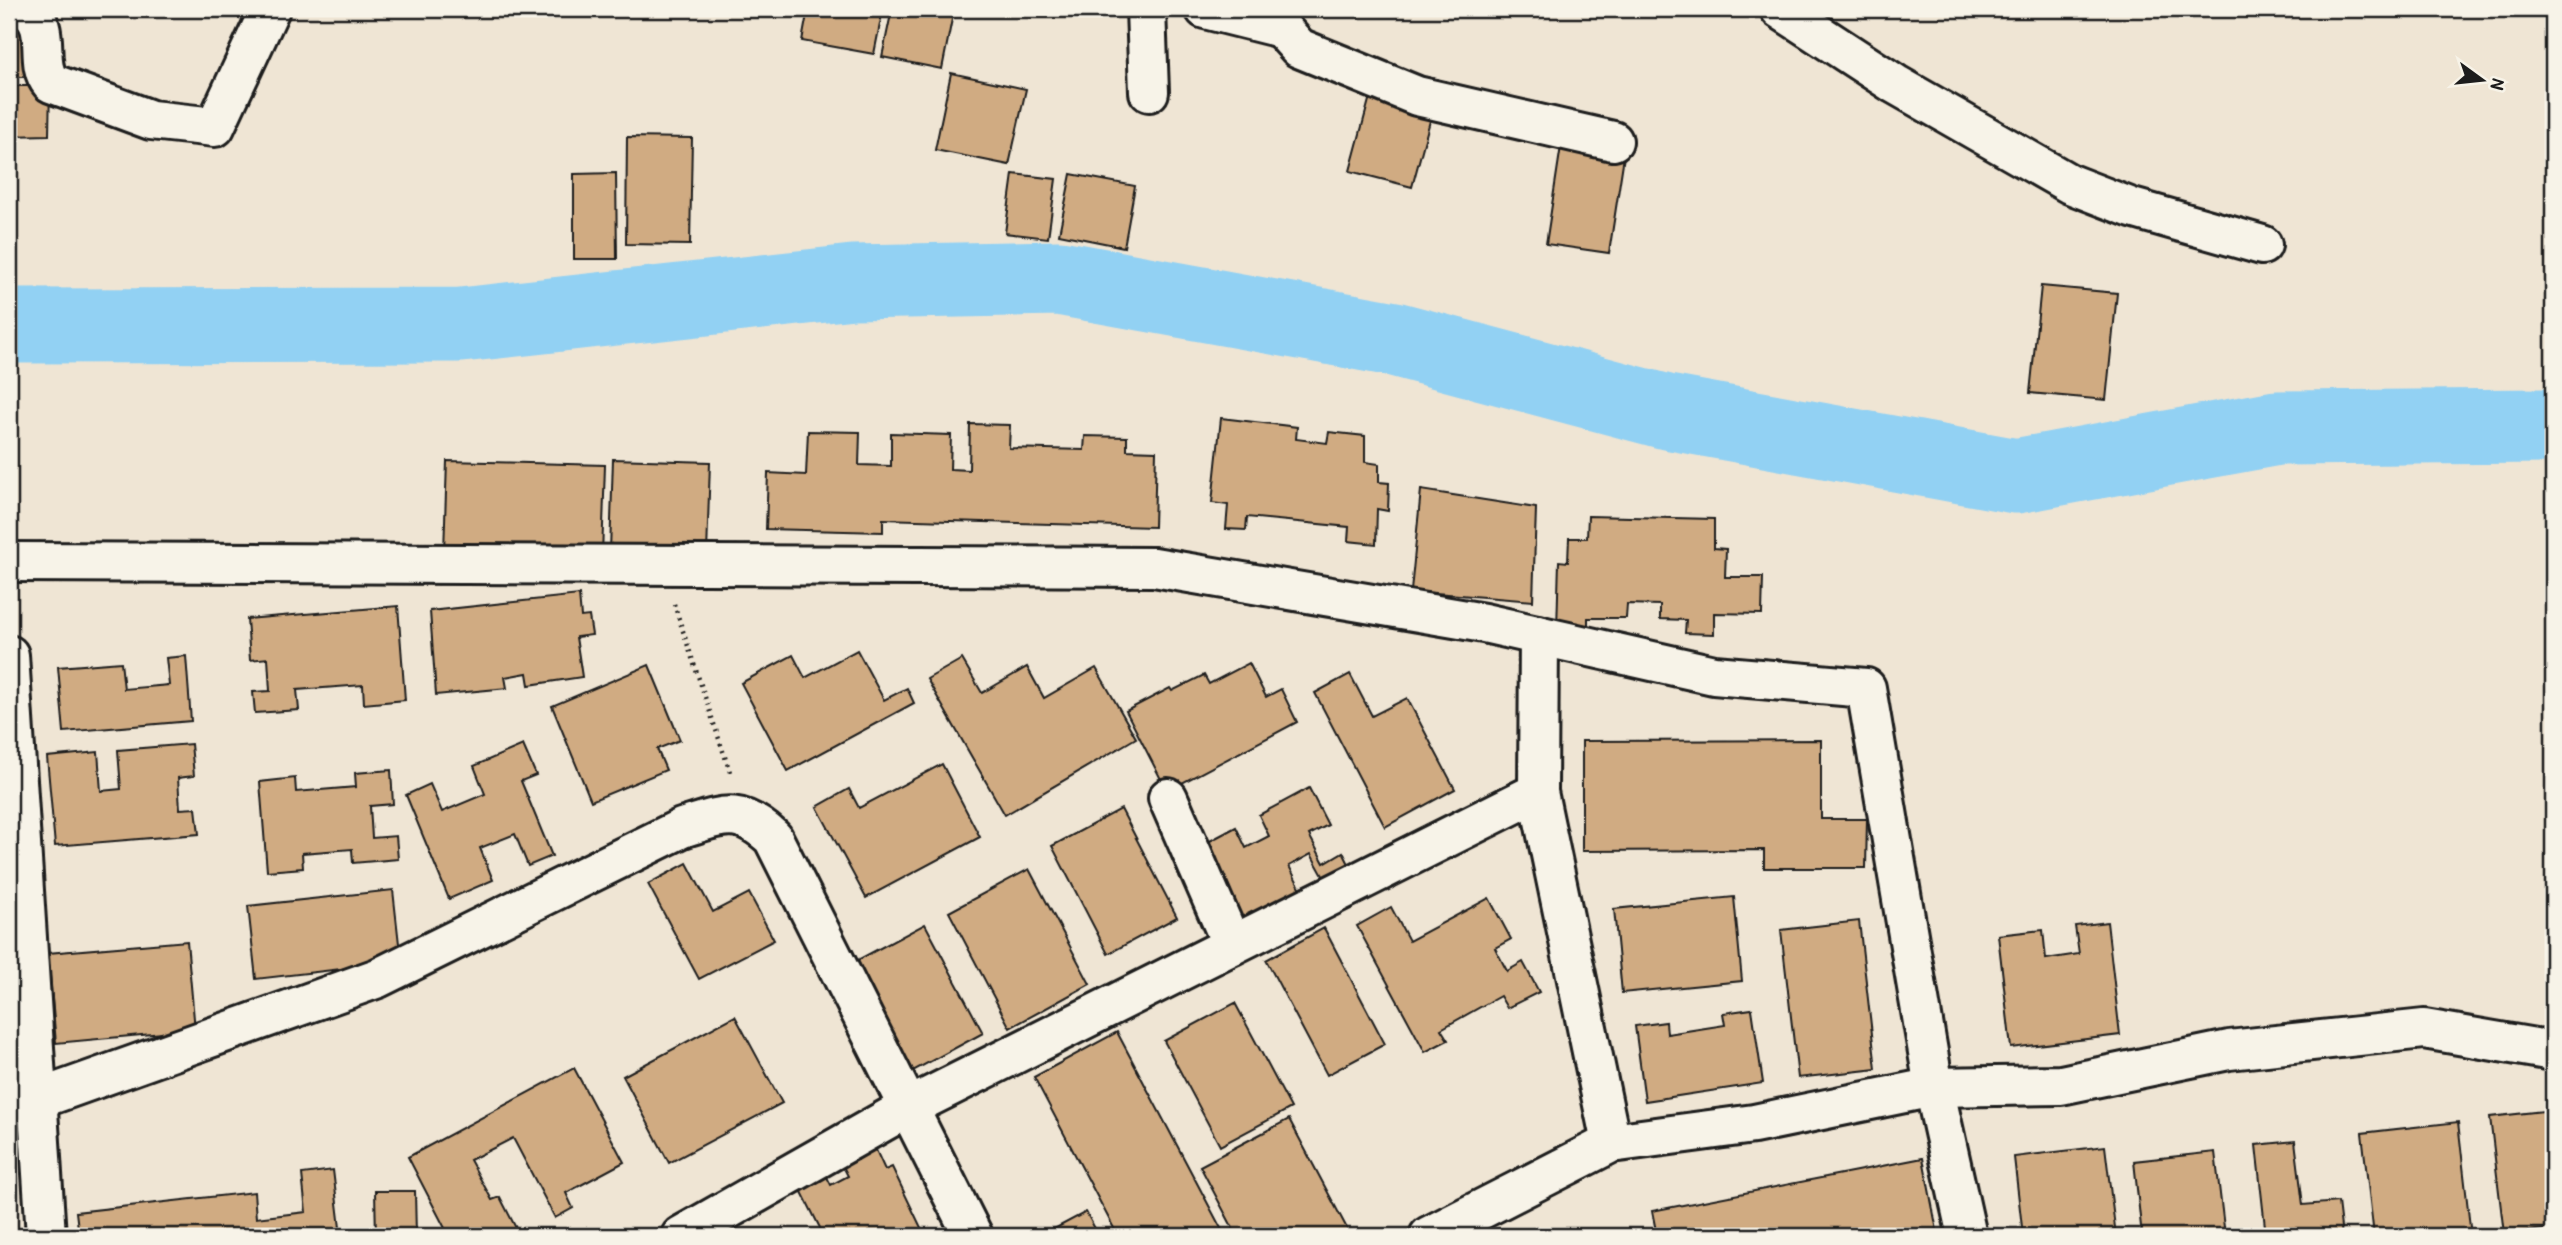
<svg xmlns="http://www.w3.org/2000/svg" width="2562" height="1245" font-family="'Patrick Hand',sans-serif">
	<rect width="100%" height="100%" fill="#efe5d4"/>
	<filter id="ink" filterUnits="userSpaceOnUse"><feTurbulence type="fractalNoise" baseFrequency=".0143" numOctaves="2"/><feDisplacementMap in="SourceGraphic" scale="14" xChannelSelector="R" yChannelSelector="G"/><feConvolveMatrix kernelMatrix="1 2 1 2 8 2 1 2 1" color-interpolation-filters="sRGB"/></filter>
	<g filter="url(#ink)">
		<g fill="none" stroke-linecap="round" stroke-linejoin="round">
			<path stroke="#92d1f3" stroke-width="75" d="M9,326L461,325L853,282L1059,278L1394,339L1667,412L2016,476L2277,428L2553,426"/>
		</g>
		<g fill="#d0ab82" stroke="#1c1c1c" stroke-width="2">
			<path d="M808,9H883L874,54L802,41Z"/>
			<path d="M892,9H954L942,69L882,57Z"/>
			<rect x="9" y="24" width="28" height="53"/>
			<path d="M951,73L1026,89L1009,165L935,150Z"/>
			<path d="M9,86H50L49,135L9,136Z"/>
			<path d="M1372,89L1434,106L1412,187L1350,171Z"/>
			<path d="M627,137L692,138L690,245L626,244Z"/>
			<path d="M1561,146L1624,156L1609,253L1546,244Z"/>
			<path d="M616,173L617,259H574V174Z"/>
			<path d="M1013,174L1056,179L1048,238L1005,233Z"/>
			<path d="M1071,174L1135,186L1124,247L1059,234Z"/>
			<path d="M2041,286L2117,293L2106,400L2030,393Z"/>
			<path d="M1221,418L1297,427L1296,439L1327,443L1329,432L1365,436V462L1379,464V482L1389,483L1388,511L1377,509L1376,544L1348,541L1349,527L1247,517L1246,530L1226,529L1228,505L1212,503Z"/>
			<path d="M970,424L1010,425L1009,448L1084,450L1085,436L1127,437V450L1156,451L1154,527L883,519V532L766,529L768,473L806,475L808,431L860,432L859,465L891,466V433L951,435L950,469L969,470Z"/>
			<path d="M613,459L710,462L707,554L610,552Z"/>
			<path d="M447,461L605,465L602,556L444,552Z"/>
			<path d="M1421,490L1536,508L1533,601L1411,591Z"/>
			<path d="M1588,516L1714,519V548L1726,549L1725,577H1763L1762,614L1714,613V634L1685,633L1686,620L1660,619V605L1627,604L1626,618H1588V630L1557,629L1559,561L1568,562L1569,538H1587Z"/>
			<path d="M579,595L581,617L589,616L592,635L576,637L582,677L529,685L527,673L505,677L507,688L436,695L430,611Z"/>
			<path d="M398,606L405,700L364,704L363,685L297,690L299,710L255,713L253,692L270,691L268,658L250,660L247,619Z"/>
			<path d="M857,650L884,700L907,688L914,703L788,771L741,683L793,655L805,678Z"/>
			<path d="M186,656L191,721L64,732L58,667L121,662L124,689L169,685L166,658Z"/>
			<path d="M962,659L982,693L1027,667L1044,698L1096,668L1136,738L1005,815L927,679Z"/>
			<path d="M1249,663L1266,697L1281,689L1297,722L1167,791L1126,711L1170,688L1172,691L1204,675L1209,684Z"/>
			<path d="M649,665L680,740L657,749L666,770L591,801L552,706Z"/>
			<path d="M1350,674L1372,716L1407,698L1455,789L1385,827L1315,693Z"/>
			<path d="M1821,740V819H1867L1866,868H1764V850L1582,851V741Z"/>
			<path d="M191,744L194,776L178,778L180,809L196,808L199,834L55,846L47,757L98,752L101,791L121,789L118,750Z"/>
			<path d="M523,745L536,775L521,781L552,856L528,866L515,834L480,848L493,880L449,899L406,795L430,784L442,812L485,794L474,766Z"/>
			<path d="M942,764L980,837L866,898L817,807L849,789L859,808Z"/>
			<path d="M391,770L393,804L370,806L372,838L396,836L398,859L353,863L352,849L302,853L303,868L267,871L260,782L295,778L296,792L356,787L355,773Z"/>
			<path d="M1309,788L1328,825L1309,835L1324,863L1343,852L1352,870L1327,883L1311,854L1289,866L1304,895L1238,931L1195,849L1236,827L1246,848L1269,836L1259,815Z"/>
			<path d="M1121,809L1177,917L1108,954L1052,846Z"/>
			<path d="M687,863L713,912L749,893L774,940L699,979L648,884Z"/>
			<path d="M1029,869L1090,984L1010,1028L949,912Z"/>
			<path d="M393,890L401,962L256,979L248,906Z"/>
			<path d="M1734,897L1742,981L1622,993L1614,909Z"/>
			<path d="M1489,898L1511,939L1495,948L1507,971L1523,962L1539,992L1507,1008L1500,996L1441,1029L1448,1040L1425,1052L1357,926L1391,907L1409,941Z"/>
			<path d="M1859,921L1876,1069L1798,1078L1781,930Z"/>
			<path d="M2107,922L2120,1035L2011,1048L1998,935L2043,930L2046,959L2079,954L2075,926Z"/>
			<path d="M925,924L983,1033L913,1071L854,962Z"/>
			<path d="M1324,928L1385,1044L1327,1075L1266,960Z"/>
			<path d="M187,941L195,1030L56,1043L48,953Z"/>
			<path d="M1235,1003L1291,1108L1220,1146L1164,1041Z"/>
			<path d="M1752,1009L1763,1083L1645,1101L1635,1026L1666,1022L1667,1034L1725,1025L1723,1013Z"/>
			<path d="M735,1016L782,1103L669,1163L623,1076Z"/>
			<path d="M1117,1032L1225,1236H1118L1034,1077Z"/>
			<path d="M574,1068L624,1162L566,1193L573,1208L555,1218L513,1138L470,1160L492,1200L500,1197L520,1236H449L408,1157Z"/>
			<path d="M2553,1110V1235L2552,1228L2504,1234L2490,1117Z"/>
			<path d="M1289,1119L1351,1236H1237L1200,1166Z"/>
			<path d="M2458,1122L2471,1236H2374L2362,1133Z"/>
			<path d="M9,1126L17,1182L9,1183Z"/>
			<path d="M870,1137L885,1170L892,1167L925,1236H824L793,1174L819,1161L831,1185L848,1176L836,1153Z"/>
			<path d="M2295,1141L2303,1205L2338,1202L2342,1236H2266L2256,1145Z"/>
			<path d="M2105,1146L2116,1236H2023L2014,1157Z"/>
			<path d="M2215,1152L2225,1236H2142L2134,1161Z"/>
			<path d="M1923,1158L1938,1236H1657L1652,1211Z"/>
			<path d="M333,1170L341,1236H79L76,1212L254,1192L256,1218L306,1212L302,1174Z"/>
			<path d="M375,1191H415L416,1236H376Z"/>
			<path d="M1086,1212L1099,1236H1041Z"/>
		</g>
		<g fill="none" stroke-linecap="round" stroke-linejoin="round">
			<defs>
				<g id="street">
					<path d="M26,9C54,26 33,62 51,83L151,120L215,127L270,9"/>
					<path d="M1146,9L1149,92"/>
					<path d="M1205,9L1281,28"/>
					<path d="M1275,9L1281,28L1299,48L1417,96L1613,141"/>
					<path d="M1780,9L1895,84L2070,184L2132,208L2262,245"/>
					<path d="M9,562L1154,567L1484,623L1714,675L1866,688L1934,1087L1967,1236"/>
					<path d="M1539,635L1538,792L1611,1143"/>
					<path d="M9,655L46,1236"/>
					<path d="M1168,798L1232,945"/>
					<path d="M9,1101L36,1100L378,978L682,828C724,815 738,806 773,838L973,1236"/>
					<path d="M681,1236L907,1108L1538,792"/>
					<path d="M1429,1236L1611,1143L1754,1124L1934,1087L2061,1085L2229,1050L2424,1029L2553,1051"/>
				</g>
			</defs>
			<use href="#street" stroke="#1c1c1c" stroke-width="44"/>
			<path stroke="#1c1c1c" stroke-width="4.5" stroke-dasharray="2 5" stroke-linecap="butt" d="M674,604L731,775"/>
			<use href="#street" stroke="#f7f3e8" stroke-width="38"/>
		</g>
	</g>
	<rect width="2562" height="1245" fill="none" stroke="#f7f3e8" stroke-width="35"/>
	<rect x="18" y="18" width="2527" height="1210" fill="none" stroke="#1c1c1c" stroke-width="2.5" filter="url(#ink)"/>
	<g transform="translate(2482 80) rotate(105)" stroke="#f7f3e8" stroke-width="5" paint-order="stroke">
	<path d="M0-5L12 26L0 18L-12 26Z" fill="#1c1c1c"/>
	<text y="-10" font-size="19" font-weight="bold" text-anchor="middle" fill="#1c1c1c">N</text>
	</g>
</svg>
